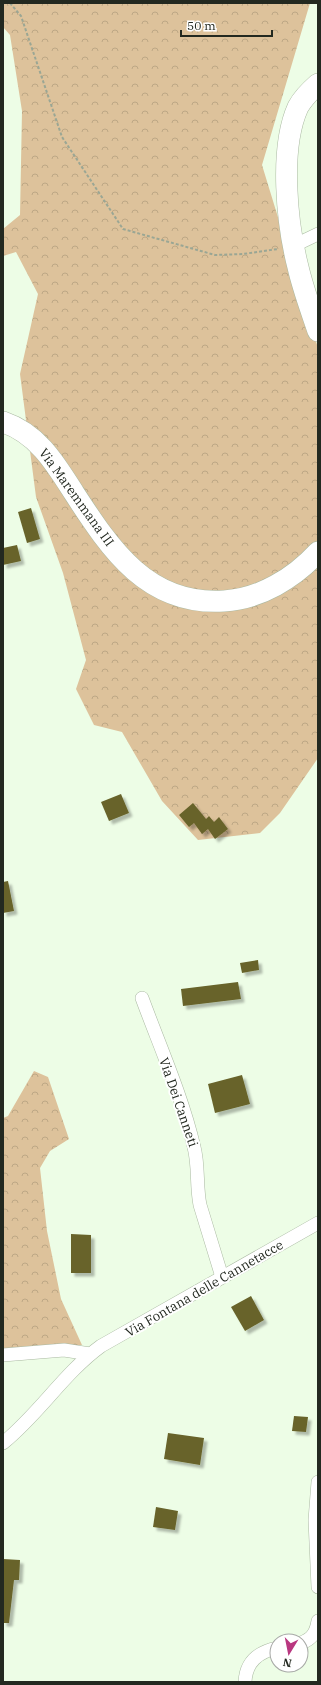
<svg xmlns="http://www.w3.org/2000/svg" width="321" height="1685" font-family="'IBM Plex Serif',serif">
	<defs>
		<pattern id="forest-crowns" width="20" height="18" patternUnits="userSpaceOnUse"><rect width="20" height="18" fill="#ddc29b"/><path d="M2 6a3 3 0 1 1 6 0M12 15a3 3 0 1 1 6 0" fill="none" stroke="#bda785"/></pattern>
		<filter id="shadow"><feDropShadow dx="3.5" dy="3.5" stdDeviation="1" flood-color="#0004"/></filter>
	</defs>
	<rect width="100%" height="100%" fill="#edfde6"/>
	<g fill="url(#forest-crowns)">
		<path d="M3,3H310L262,165L318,348V758L280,813L260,833L198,840L162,801L122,732L94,725L76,689L86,660L63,573L36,497L20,374L38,294L16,252L3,256V229L20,215L22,111L10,35L3,27Z"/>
		<path d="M34,1071L48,1077L69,1139L50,1151L40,1168L47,1231L61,1299L82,1345L38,1351L3,1352V1118L8,1116Z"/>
	</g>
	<g fill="#67632a" filter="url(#shadow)">
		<path d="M31,508L40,539L27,543L18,512Z"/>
		<path d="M17,545L21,561L3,565V548Z"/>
		<path d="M121,794L129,813L109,821L101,802Z"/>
		<path d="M193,803L206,819L209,816L214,822L219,817L228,829L215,839L208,829L202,834L194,823L189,827L179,815Z"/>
		<path d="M8,881L14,911L3,913V882Z"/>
		<path d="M258,960L259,970L242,973L240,963Z"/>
		<path d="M238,982L241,999L183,1006L181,989Z"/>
		<path d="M242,1075L250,1104L215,1113L208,1084Z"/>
		<path d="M71,1234L91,1235V1273H71Z"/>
		<path d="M251,1296L264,1320L245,1331L231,1307Z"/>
		<path d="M294,1416L308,1417L306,1432L292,1431Z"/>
		<path d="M168,1433L204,1438L200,1465L164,1459Z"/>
		<path d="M156,1507L178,1511L175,1530L153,1527Z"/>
		<path d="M3,1559L20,1560L19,1580H14L9,1623H3Z"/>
	</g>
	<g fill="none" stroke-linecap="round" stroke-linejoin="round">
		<defs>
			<g id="minor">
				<path d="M293,246L318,234"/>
				<path d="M142,998C160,1047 182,1096 194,1147C199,1166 196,1185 200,1205L222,1277"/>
				<path d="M3,1355L64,1350L90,1354"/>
				<path d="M3,1443C39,1414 64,1373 101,1346L318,1223"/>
				<path d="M318,1482L315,1520L318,1587"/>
				<path d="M301,1643C312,1639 316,1633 318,1621"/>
				<path d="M245,1682C246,1662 258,1652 277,1648"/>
			</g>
			<g id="primary">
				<path d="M318,84C310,91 303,98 298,107C279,149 287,224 298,267C303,289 311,310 318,331"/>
				<path d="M3,422C38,434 55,463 74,493C111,550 148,606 224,601C260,599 294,578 318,552"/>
			</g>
		</defs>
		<use href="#minor" stroke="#aab9a2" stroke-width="14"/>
		<use href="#primary" stroke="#aab9a2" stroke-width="22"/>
		<path stroke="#9aa694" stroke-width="2" stroke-dasharray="3 2" stroke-linecap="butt" d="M10,3L21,16L62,137L123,229L215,255L243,254L278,249"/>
		<use href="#minor" stroke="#fff" stroke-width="13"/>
		<use href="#primary" stroke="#fff" stroke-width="21"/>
	</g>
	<g text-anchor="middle" stroke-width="4" stroke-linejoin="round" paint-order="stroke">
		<g font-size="13" fill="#232920" stroke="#fff">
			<text transform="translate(77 497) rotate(54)" y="5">Via Maremmana III</text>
			<text transform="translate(179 1102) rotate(71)" y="5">Via Dei Canneti</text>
			<text transform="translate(204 1288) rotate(-30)" y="5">Via Fontana delle Cannetacce</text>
		</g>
	</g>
	<rect width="321" height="1685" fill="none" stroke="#232920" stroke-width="8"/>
	<g transform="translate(289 1653) rotate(190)"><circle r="19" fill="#ffffff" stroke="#a7a9a6"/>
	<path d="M0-3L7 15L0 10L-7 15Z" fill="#b93780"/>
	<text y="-6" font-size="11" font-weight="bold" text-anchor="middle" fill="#232920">N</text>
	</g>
	<path d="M181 30v6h91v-6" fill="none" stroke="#232920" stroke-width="2"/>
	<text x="187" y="30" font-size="12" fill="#232920" stroke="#ffffff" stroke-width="3" paint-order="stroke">50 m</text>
</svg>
